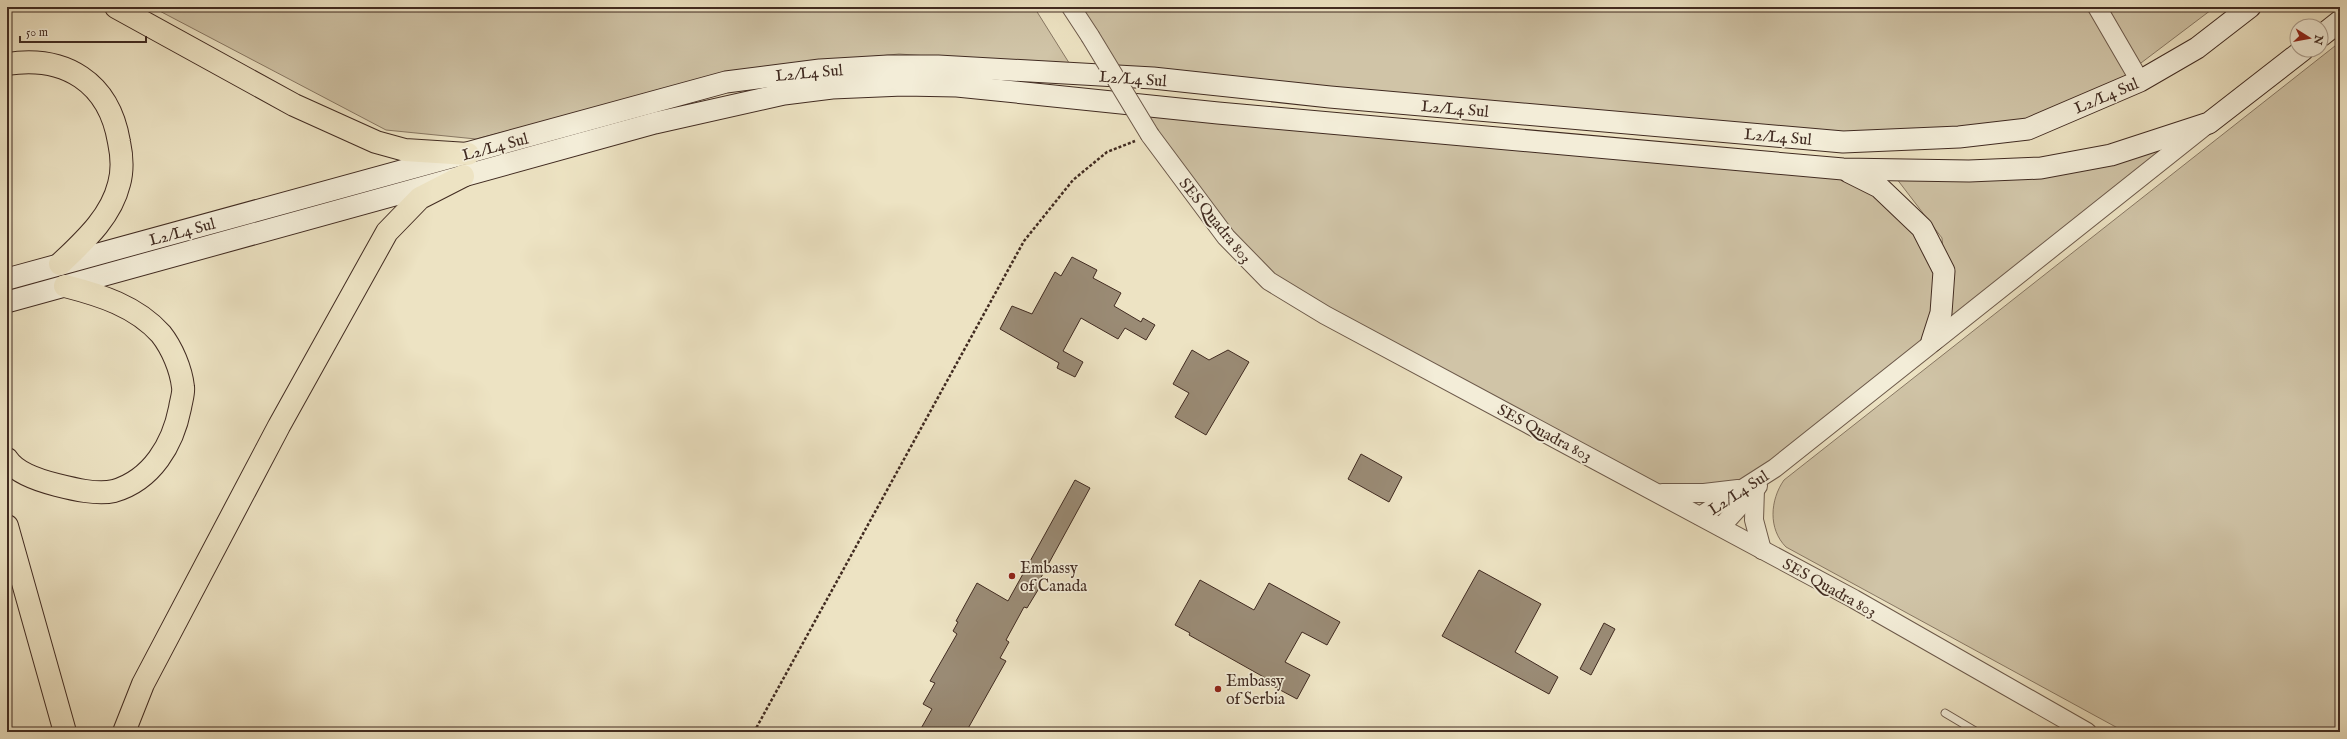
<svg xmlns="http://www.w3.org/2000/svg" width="2347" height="739" font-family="'IM FELL English',serif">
	<rect width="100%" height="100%" fill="#ede3c3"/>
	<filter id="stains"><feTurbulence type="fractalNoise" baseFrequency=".005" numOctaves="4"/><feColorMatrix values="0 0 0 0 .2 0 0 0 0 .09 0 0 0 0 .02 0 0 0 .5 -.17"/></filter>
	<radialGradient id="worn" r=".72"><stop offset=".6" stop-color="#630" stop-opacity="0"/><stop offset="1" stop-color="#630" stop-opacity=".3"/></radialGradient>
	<g fill="#d0c4a7" stroke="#887864">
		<path d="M152,7H1034L1071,66L899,54L747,69L476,139L386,130Z"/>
		<path d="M1072,7H2215L2133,69L2140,81L2028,129L1843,142L1120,76Z"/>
		<path d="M2340,42V732H2125L1786,547C1768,529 1770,500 1784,480Z"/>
		<path d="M1148,106L1843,169L1879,187L1944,271L1932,341L1743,488L1657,493L1269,281L1150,135Z"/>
		<path d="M2209,123L1949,328L1942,238L1890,170L2041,168Z"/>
	</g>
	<g fill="#9a8b75" stroke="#412b21">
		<path d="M1072,257L1097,270L1093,278L1121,293L1114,306L1141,322L1143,318L1155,325L1146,340L1125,328L1118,339L1081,318L1063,351L1083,362L1075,377L1057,368L1059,363L1000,329L1012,306L1032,314L1055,272L1061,276Z"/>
		<path d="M1192,350L1209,360L1228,350L1249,362L1206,435L1175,417L1189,393L1173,384Z"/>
		<path d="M1361,454L1402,477L1389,502L1348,479Z"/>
		<path d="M1075,480L1090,488L1038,583L1041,585L1027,608L1024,607L1006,640L1009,642L1000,658L1006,661L966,732H919L932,709L923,704L935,683L930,681L957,634L953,631L958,622L956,621L977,583L1008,601Z"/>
		<path d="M1479,570L1541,604L1515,652L1558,677L1549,694L1442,636Z"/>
		<path d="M1200,580L1254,610L1269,583L1340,622L1327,645L1302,632L1285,662L1310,675L1297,699L1267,683L1269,680L1189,635L1190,633L1175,625Z"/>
		<path d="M1604,623L1615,629L1591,675L1580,669Z"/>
	</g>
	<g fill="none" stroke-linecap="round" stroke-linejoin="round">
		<defs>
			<path id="service" d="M1945,713L1977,732"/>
			<g id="tertiary">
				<path d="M1071,7L1090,36"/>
				<path d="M2097,7L2140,81"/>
				<path d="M1150,135L1226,237L1269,281L1325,315L1854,599L2087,732"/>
				<path d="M1755,489L1754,520L1762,550"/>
				<path d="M1662,493H1704L1738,489"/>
				<path d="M1700,516L1775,468L2204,127"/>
				<path d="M1721,527L1758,486"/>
			</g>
			<g id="secondary">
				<path d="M2321,36L2340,21"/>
				<path d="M1849,172L1879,187L1922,228L1944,271L1941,313L1932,341"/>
				<path d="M7,279L726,82L820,70L888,66H938L1153,78L1330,97L1843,142L1959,137L2028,129L2140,81L2197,48L2250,7"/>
				<path d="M7,302L655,123L784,94L832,88L903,85L957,86L1218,113L1843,169L1969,171L2041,168L2111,155L2209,123L2303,50"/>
			</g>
			<g id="trunk">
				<path d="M116,7L294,105L376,142L405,150L468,154"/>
				<path d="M7,64C65,55 109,82 119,142C122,156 123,170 119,184C111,217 84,241 60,264"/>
				<path d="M7,459C16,473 41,481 57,485C73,489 97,495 114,491C152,480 173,444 180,408C181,401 184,393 183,387C181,369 172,348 161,334C136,306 100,295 65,286"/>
				<path d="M7,526L65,732"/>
				<path d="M124,732L143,684L279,426L387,232L420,198L463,176"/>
			</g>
		</defs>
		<use href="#service" stroke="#6c594a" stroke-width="9"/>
		<use href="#tertiary" stroke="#6c594a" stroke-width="20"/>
		<use href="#secondary" stroke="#412b21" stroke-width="23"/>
		<use href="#trunk" stroke="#412b21" stroke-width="24"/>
		<path stroke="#412b21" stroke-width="2.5" stroke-dasharray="3 2" stroke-linecap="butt" d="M754,732L1024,241L1073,180L1107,152L1135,141"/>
		<use href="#service" stroke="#f3edd8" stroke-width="7"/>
		<use href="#tertiary" stroke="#f3edd8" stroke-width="18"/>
		<use href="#secondary" stroke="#f3edd8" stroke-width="21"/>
		<use href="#trunk" stroke="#ede3c3" stroke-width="22"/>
		<defs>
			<path id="tertiary-bridge" d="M1090,36L1150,135"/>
		</defs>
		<use href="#tertiary-bridge" stroke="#6c594a" stroke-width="20" stroke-linecap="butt"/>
		<use href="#tertiary-bridge" stroke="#f3edd8" stroke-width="18"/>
	</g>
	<g fill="#8f2418" stroke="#f3edd8" stroke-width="1.5">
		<circle cx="1012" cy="576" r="4"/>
		<circle cx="1218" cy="689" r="4"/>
	</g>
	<g text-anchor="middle" stroke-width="3.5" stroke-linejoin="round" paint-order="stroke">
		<g font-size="16" fill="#412b21" stroke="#f3edd8">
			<text transform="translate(809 72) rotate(-5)" y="6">L2/L4 Sul</text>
			<text transform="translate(1133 78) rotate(4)" y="6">L2/L4 Sul</text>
			<text transform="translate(2106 95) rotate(-23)" y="6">L2/L4 Sul</text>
			<text transform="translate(1455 108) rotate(5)" y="6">L2/L4 Sul</text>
			<text transform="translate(1778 136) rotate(5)" y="6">L2/L4 Sul</text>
			<text transform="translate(495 146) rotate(-15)" y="6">L2/L4 Sul</text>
			<text transform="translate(1216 220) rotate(51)" y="6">SES Quadra 803</text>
			<text transform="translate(182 231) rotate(-15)" y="6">L2/L4 Sul</text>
			<text transform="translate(1545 432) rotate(28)" y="6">SES Quadra 803</text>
			<text transform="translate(1738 492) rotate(-33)" y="6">L2/L4 Sul</text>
			<text transform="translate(1830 587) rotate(29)" y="6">SES Quadra 803</text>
		</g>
		<g font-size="16" fill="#412b21" stroke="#f3edd8" text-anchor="start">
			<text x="1020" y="573">Embassy<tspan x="1020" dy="18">of Canada</tspan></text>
			<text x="1226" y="686">Embassy<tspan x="1226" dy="18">of Serbia</tspan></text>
		</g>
	</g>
	<rect width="2347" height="739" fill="none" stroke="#ede3c3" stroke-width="24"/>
	<rect x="8" y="8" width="2331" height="723" fill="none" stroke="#412b21" stroke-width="2"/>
	<rect x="12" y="12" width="2323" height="715" fill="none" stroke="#412b21"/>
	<g transform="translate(2309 38) rotate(101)"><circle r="19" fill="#f3edd8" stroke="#ac9f8f"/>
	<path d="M0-3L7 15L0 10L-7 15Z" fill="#8f2418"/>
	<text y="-6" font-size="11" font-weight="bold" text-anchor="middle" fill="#412b21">N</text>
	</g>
	<path d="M20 36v6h126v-6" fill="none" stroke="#412b21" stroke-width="2"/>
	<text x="26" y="36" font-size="12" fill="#412b21" stroke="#f3edd8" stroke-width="3" paint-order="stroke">50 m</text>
	<rect width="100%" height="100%" filter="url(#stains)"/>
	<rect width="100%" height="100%" fill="url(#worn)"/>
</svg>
